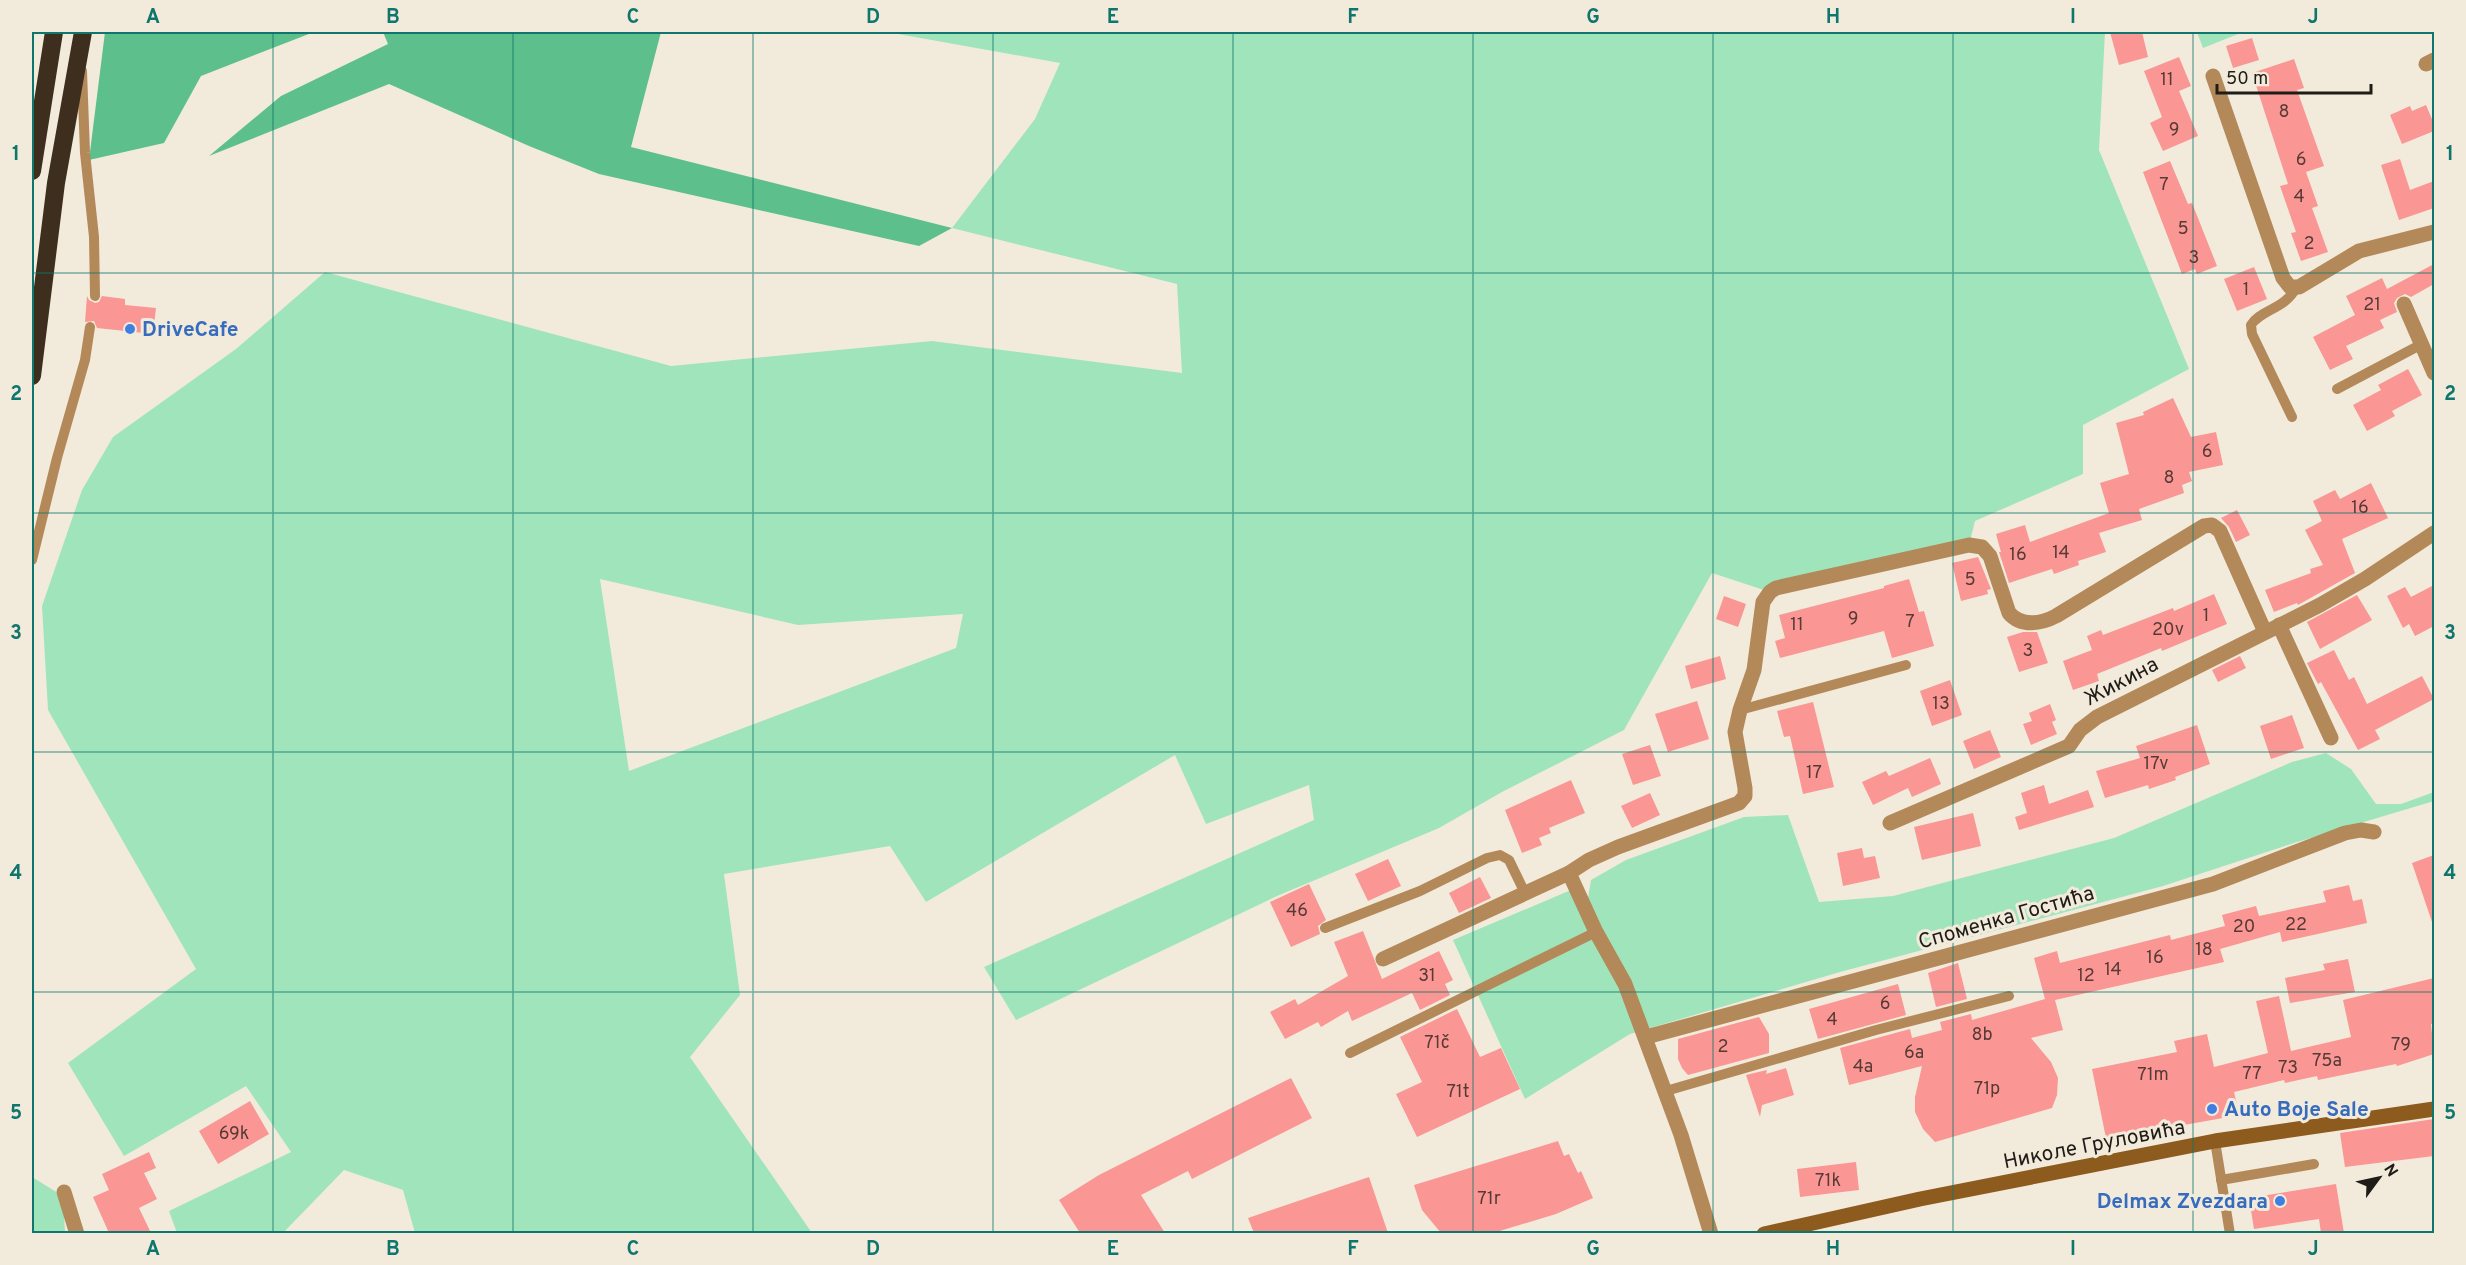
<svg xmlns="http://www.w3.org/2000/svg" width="2466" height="1265" font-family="Overpass,sans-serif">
	<rect width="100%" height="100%" fill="#f2ebdc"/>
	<g fill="#a0e4bc" fill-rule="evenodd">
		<path d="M887,32H2105L2099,150L2189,369L2083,425V474L1975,521L1969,545L1770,592L1712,573L1624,730L1502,792L1439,828L1277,896L1016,1020L984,967L1314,820L1309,785L1206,824L1175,755L926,902L890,846L724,874L740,995L690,1057L812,1233H415L403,1190L344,1170L283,1233H177L169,1211L291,1152L246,1086L124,1156L68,1063L196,969L48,710L42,606L82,490L113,437L236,349L325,272L671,366L932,341L1182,373L1177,284L952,228L1035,119L1060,63ZM600,579L798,625L963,614L956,648L629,771Z"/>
		<path d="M2197,32H2243L2203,48Z"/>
		<path d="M2326,753L2351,769L2376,804H2401L2434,792V801L2294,843L2163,886L1840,972L1630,1034L1525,1099L1453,940L1578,887L1588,898L1591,880L1626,860L1744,817L1788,815L1819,902L1893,896L2114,838L2292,762Z"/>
		<path d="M32,1177L63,1196L65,1233H32Z"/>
	</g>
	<g fill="#5dbf8b">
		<path d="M105,32H314L201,76L164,143L89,160Z"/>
		<path d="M383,32H661L631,147L952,228L919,246L599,174L529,146L389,84L209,156L281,96L388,44Z"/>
	</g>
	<g fill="#fa9693">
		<path d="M2110,32H2142L2148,57L2119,65Z"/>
		<path d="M2252,38L2259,60L2233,68L2226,46Z"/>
		<path d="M2179,57L2191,86L2179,91L2198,136L2163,151L2150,123L2162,117L2144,71Z"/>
		<path d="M2294,59L2304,88L2297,90L2324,166L2306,172L2318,206L2312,208L2328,252L2301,261L2291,233L2296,232L2280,186L2288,184L2252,73Z"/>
		<path d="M2426,105L2434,124V131L2402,144L2390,115L2410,106L2412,111Z"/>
		<path d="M2400,159L2410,190L2434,181V208L2399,220L2381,165Z"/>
		<path d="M2170,161L2188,204L2192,203L2217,266L2197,274L2195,269L2182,274L2143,172Z"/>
		<path d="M2434,264V284L2411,297L2405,294L2397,298L2394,303L2397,312L2380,320L2384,328L2346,346L2353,359L2330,370L2313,337L2355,315L2346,296L2382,278L2387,289Z"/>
		<path d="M2254,267L2267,299L2237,311L2224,279Z"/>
		<path d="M87,296L89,300L95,303L99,302L102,296L125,299V305L156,308L153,334L97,328L94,321L85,322Z"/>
		<path d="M2408,369L2422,395L2392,411L2395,416L2367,431L2353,405L2381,390L2378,385Z"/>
		<path d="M2173,398L2191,437L2216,432L2223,465L2189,472L2192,481L2182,485L2184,493L2139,509L2142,520L2099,533L2106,552L2078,561L2079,565L2054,574L2052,569L2009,583L1999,552H2001L1996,534L2025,525L2030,542L2109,513L2100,483L2129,474L2116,423L2144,415L2143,412Z"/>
		<path d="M2371,483L2388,518L2342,539L2355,573L2298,605L2297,603L2274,612L2265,590L2311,573L2310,569L2323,565L2305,530L2322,521L2313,501L2335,490L2340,499Z"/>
		<path d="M2237,510L2250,535L2236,542L2229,527L2221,518Z"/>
		<path d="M1978,557L1991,589L1987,590L1988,594L1961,601L1952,563Z"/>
		<path d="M1909,579L1919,612L1924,611L1934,646L1892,658L1884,631L1780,658L1775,641L1785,638L1779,615L1884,588V586Z"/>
		<path d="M2434,585V626L2415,636L2409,624L2403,628L2387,596L2405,587L2411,597Z"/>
		<path d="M2214,594L2227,624L2162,651L2161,648L2097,674L2099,681L2073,690L2063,661L2092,650L2087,636L2101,630L2103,635L2173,608L2174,611Z"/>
		<path d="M2357,595L2372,620L2320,649L2307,622Z"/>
		<path d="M1724,596L1746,604L1738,627L1716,619Z"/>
		<path d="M2023,632H2037L2048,663L2019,672L2007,637Z"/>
		<path d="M2334,650L2349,680L2354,677L2367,704L2422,676L2434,699L2375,730L2380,739L2358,750L2321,682L2318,684L2307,663Z"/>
		<path d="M1720,656L1726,679L1691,689L1685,666Z"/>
		<path d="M2240,656L2246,668L2218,682L2212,670Z"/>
		<path d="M1950,680L1962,715L1932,726L1920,691Z"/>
		<path d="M1697,701L1709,739L1668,752L1655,714Z"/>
		<path d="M1813,702L1834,787L1803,794L1790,736L1784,737L1777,711Z"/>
		<path d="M2050,704L2056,720L2052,722L2057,734L2031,745L2023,724L2032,721L2029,713Z"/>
		<path d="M2292,715L2304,748L2271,759L2260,726Z"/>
		<path d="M2197,725L2210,764L2175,777L2176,780L2149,789L2148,785L2105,798L2096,771L2140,758L2136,746Z"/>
		<path d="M1990,730L2001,757L1974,769L1963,741Z"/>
		<path d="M1650,745L1661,776L1633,785L1622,754Z"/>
		<path d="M1930,758L1941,784L1912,797L1908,788L1873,805L1862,782L1886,771L1889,776Z"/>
		<path d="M1571,780L1585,813L1549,828L1551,833L1539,838L1542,845L1522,853L1505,810Z"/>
		<path d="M2044,785L2049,804L2088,790L2094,807L2019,830L2015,817L2027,813L2021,793Z"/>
		<path d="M1650,793L1660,815L1632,828L1621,806Z"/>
		<path d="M1973,813L1981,846L1922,860L1914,827Z"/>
		<path d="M1862,848L1864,858L1875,856L1880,878L1843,886L1837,853Z"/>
		<path d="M2434,855V921L2432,922L2412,863Z"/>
		<path d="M1388,859L1401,886L1368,901L1355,874Z"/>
		<path d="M1480,877L1491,898L1459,913L1449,893Z"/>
		<path d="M1309,884L1326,920L1318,926L1320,934L1291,947L1270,902Z"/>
		<path d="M2349,885L2353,901L2362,899L2367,923L2282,942L2280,932L2220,949L2224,962L2055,1000L2063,1030L2031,1038L2051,1062L2058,1078L2057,1095L2052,1108L1935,1142L1923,1129L1915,1112V1097L1922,1066L1849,1085L1840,1048L1910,1029L1912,1038L1942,1030L1940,1022L1971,1014L1972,1020L2045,999L2034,958L2057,951L2060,963L2170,935L2171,940L2225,926L2222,915L2256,906L2259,916L2326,902L2323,891Z"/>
		<path d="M1363,931L1382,979L1439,951L1453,980L1445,984L1450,995L1420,1010L1412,993L1352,1021L1348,1011L1321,1027L1318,1022L1285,1039L1270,1012L1295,999L1298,1005L1348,976L1334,942Z"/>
		<path d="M2348,959L2355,992L2290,1003L2285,978L2325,970L2323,964Z"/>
		<path d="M1958,963L1967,999L1936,1007L1928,973Z"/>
		<path d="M2434,978V1023L2431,1024L2434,1054L2397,1066L2396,1064L2318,1080L2317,1076L2285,1083L2284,1080L2234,1092L2238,1109L2222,1113L2223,1118L2156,1130L2157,1133L2129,1139L2130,1143L2108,1148L2092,1069L2177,1052L2174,1041L2207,1034L2214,1067L2268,1053L2256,1001L2279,996L2291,1051L2351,1037L2343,1000Z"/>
		<path d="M1898,984L1906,1015L1818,1039L1809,1009Z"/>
		<path d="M1457,1009L1480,1057L1501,1048L1520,1089L1417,1137L1396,1094L1422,1082L1400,1037Z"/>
		<path d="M1759,1017L1769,1034V1053L1688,1075L1682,1068L1678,1059V1039Z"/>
		<path d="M1786,1068L1794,1095L1762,1105L1760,1117L1746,1075L1767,1070L1766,1074Z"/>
		<path d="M1291,1078L1312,1118L1192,1179L1188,1171L1141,1195L1165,1233H1080L1059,1200L1099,1175Z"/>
		<path d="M250,1101L269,1134L218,1164L199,1131Z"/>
		<path d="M2434,1119V1156L2345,1167L2340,1133Z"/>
		<path d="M1558,1141L1564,1156L1569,1154L1578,1173L1581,1171L1593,1198L1556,1214L1493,1233H1441L1422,1210L1414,1185Z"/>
		<path d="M149,1152L156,1168L144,1173L157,1199L139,1208L151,1233H109L93,1197L109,1190L102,1174Z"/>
		<path d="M1856,1162L1859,1190L1800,1197L1797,1169Z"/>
		<path d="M1369,1177L1388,1233H1254L1248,1218Z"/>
		<path d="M2336,1184L2344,1233H2321L2319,1219L2254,1229L2249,1198Z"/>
	</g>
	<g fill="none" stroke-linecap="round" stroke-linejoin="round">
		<g stroke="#b3895a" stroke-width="10">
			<path d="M82,71L85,153L94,237L95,296"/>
			<path d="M2337,389L2422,344"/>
			<path d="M2292,417L2252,334L2251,325C2260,310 2285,309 2296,288"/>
			<path d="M32,560L57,458L85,360L90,327"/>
			<path d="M1740,710L1906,665"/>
			<path d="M1325,928L1420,891L1487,858L1500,855L1509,860L1525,893"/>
			<path d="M1350,1053L1596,932"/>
			<path d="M1666,1091L1876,1030L2009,996"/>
			<path d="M2215,1141L2230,1234"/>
			<path d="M2221,1180L2314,1164"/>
		</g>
		<g stroke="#b3895a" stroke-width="15">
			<path d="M2426,64L2434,60"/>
			<path d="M2213,76L2283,278L2290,287H2299L2359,251L2434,232"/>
			<path d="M2404,304L2434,373"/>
			<path d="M2279,625L2331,738"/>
			<path d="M1890,823L2069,746L2080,730L2097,717L2320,605L2365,579L2434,533"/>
			<path d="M1569,873L1596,932L1625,984L1681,1135L1711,1234"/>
			<path d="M1383,959L1569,873L1589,860L1618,847L1739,803L1745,796V788L1735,732L1740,710L1754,670L1763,602L1770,592L1776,588L1969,545L1982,547L1990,556L2009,613C2021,627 2041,624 2056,616L2204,526L2212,525L2220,531L2265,632"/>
			<path d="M1646,1037L2213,884L2345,833L2361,830L2374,832"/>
			<path d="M64,1192L77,1234"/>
		</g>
		<path stroke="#8c5b1d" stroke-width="15" d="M1764,1234L1920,1199L2215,1141L2434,1109"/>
		<g stroke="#3e2e1d" stroke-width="18">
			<path d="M32,171L54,32"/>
			<path d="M32,376L56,183L83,32"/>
		</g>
	</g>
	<path fill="none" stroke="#0f766e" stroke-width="1.5" stroke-opacity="0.55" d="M273,32V1234M513,32V1234M753,32V1234M993,32V1234M1233,32V1234M1473,32V1234M1713,32V1234M1953,32V1234M2193,32V1234M32,273H2434M32,513H2434M32,752H2434M32,992H2434"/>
	<g fill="#3f7fe0" stroke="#f2ebdc" stroke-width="2">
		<circle cx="130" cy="329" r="6"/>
		<circle cx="2212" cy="1109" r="6"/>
		<circle cx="2280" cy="1201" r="6"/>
	</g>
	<g text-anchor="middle" stroke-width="6" stroke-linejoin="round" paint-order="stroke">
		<g font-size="18" fill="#563a36">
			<text x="2167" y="85">11</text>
			<text x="2284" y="117">8</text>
			<text x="2174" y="135">9</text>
			<text x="2301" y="165">6</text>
			<text x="2164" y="190">7</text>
			<text x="2299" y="202">4</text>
			<text x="2183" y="234">5</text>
			<text x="2309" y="249">2</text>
			<text x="2194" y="263">3</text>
			<text x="2246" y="295">1</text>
			<text x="2372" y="310">21</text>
			<text x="2207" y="457">6</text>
			<text x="2169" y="483">8</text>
			<text x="2360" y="513">16</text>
			<text x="2061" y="558">14</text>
			<text x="2018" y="560">16</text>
			<text x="1970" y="585">5</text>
			<text x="2206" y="621">1</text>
			<text x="1853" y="624">9</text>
			<text x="1910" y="627">7</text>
			<text x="1797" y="630">11</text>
			<text x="2168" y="635">20v</text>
			<text x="2028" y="656">3</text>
			<text x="1941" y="709">13</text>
			<text x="2156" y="769">17v</text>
			<text x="1814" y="778">17</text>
			<text x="1297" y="916">46</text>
			<text x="2296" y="930">22</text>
			<text x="2244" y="932">20</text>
			<text x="2204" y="955">18</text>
			<text x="2155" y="963">16</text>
			<text x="2113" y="975">14</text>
			<text x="1427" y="981">31</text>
			<text x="2086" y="981">12</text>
			<text x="1885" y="1009">6</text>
			<text x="1832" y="1025">4</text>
			<text x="1982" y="1040">8b</text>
			<text x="1437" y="1048">71č</text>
			<text x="2401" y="1050">79</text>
			<text x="1723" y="1052">2</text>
			<text x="1914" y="1058">6a</text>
			<text x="2327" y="1066">75a</text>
			<text x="1863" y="1072">4a</text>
			<text x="2288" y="1073">73</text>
			<text x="2252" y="1079">77</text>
			<text x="2153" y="1080">71m</text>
			<text x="1987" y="1094">71p</text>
			<text x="1458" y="1097">71t</text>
			<text x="234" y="1139">69k</text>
			<text x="1828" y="1186">71k</text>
			<text x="1489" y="1204">71r</text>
		</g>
		<g font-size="21" font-weight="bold" fill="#366cbe" stroke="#f2ebdc" text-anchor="start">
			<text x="142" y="336">DriveCafe</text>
			<text x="2224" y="1116">Auto Boje Sale</text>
			<text x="2268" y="1208" text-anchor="end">Delmax Zvezdara</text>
		</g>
		<g font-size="21" fill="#1f1c17" stroke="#f2ebdc">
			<text transform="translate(2121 681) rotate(-28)" y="7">Жикина</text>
			<text transform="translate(2006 917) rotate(-16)" y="7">Споменка Гостића</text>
			<text transform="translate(2094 1144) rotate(-11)" y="7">Николе Груловића</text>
		</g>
	</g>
	<rect width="2466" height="1265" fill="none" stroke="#f2ebdc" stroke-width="66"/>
	<g transform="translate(2379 1178) rotate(57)" stroke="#f2ebdc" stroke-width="4.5" paint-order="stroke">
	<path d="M0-4.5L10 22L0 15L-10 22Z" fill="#1f1c17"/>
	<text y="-9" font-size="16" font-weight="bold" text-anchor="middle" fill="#1f1c17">N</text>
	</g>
	<path d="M2217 84v9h154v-9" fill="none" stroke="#1f1c17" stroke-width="3"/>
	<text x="2226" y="84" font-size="18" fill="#1f1c17" stroke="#f2ebdc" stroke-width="4.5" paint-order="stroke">50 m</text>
	<rect x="33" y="33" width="2400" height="1199" fill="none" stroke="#0f766e" stroke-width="2"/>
	<g font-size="20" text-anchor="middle" font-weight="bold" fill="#0f766e">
		<text x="153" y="23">A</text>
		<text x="393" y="23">B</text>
		<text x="633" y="23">C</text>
		<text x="873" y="23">D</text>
		<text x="1113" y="23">E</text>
		<text x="1353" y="23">F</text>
		<text x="1593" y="23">G</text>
		<text x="1833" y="23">H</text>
		<text x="2073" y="23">I</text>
		<text x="2313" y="23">J</text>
		<text x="16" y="160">1</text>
		<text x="2450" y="160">1</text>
		<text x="16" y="400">2</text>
		<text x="2450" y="400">2</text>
		<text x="16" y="639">3</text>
		<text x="2450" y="639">3</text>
		<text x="16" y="879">4</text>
		<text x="2450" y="879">4</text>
		<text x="16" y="1119">5</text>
		<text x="2450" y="1119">5</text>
		<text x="153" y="1255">A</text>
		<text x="393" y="1255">B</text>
		<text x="633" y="1255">C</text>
		<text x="873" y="1255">D</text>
		<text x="1113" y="1255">E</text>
		<text x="1353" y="1255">F</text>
		<text x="1593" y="1255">G</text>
		<text x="1833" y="1255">H</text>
		<text x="2073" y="1255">I</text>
		<text x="2313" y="1255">J</text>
	</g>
</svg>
